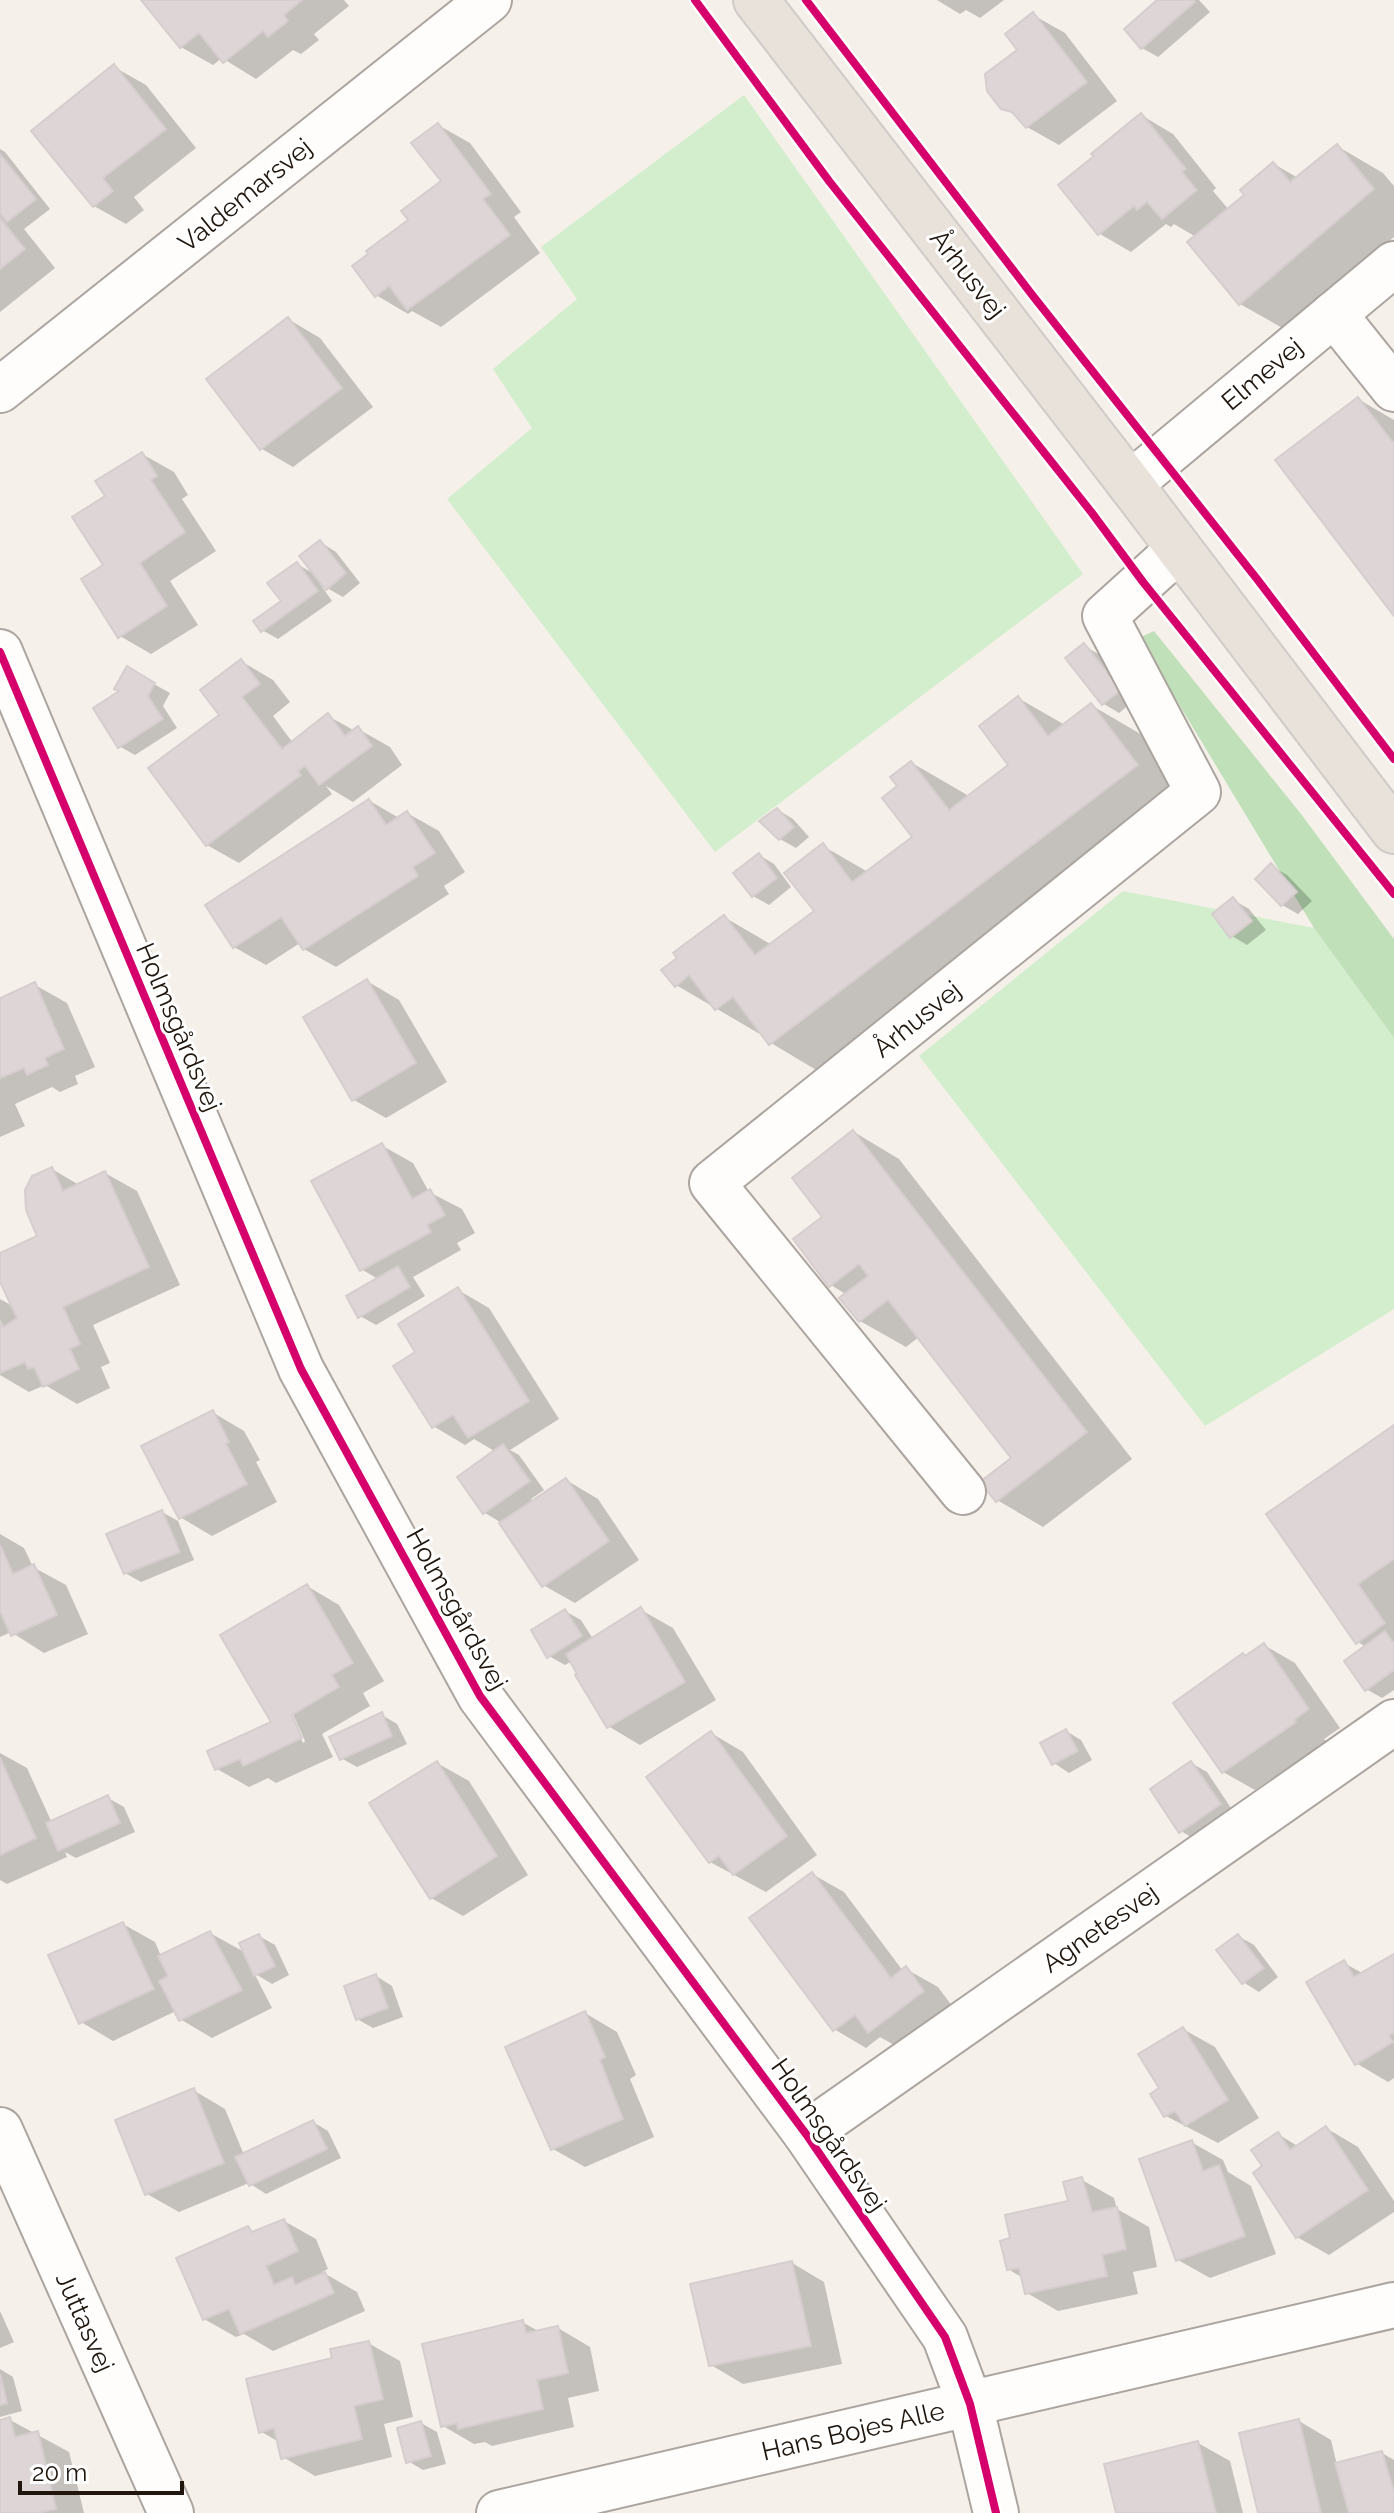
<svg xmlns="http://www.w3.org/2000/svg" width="1394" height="2513" font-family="Raleway,sans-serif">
	<rect width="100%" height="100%" fill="#f6f0eb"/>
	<g fill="#d3eecc">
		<path d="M744,95L1083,574L715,852L447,499L532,428L493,369L577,299L541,247Z"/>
		<path d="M1123,891L1314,928L1394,1038V1309L1205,1426L919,1056Z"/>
	</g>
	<path fill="#bfe0b8" d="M1154,631L1301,814L1394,939V1038L1314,928L1139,638Z"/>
	<g fill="#0003" fill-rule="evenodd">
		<path d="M143,0H344L349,6L314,34L319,40L301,54L293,50L256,79L222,58L213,65L181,47Z"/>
		<path d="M937,0H1004L980,18L966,10L960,14Z"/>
		<path d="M1161,0H1199L1210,12L1158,57L1142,48Z"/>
		<path d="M1033,15L1065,33L1117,101L1059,145L1027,127L1019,117L1002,107Z"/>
		<path d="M114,67L146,85L196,148L134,197L144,210L126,224L94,206Z"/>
		<path d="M1141,115L1173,134L1216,188L1213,191L1229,210L1247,195L1274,164L1298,178L1337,146L1383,173L1394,186V237L1286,330L1240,304L1196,237L1174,224L1171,227L1166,224L1131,252L1100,234Z"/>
		<path d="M438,125L470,143L521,212L514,217L540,253L441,327L412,311L408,314L376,295L410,220L444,182Z"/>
		<path d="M0,149L5,152L50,209L24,229L55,268L0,312Z"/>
		<path d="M288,319L320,338L373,407L293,467L262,449L209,380Z"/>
		<path d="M1358,399L1394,420V613Z"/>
		<path d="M142,454L174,472L188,495L182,499L216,551L170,581L198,625L151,654L120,636L106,566L108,496Z"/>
		<path d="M320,542L336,552L360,583L343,597L320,584L332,601L278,639L262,630L283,601L297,564L318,576Z"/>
		<path d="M1084,646L1100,655L1135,700L1119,713L1104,704Z"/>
		<path d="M241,661L273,680L290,702L273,716L293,743L328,716L355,731L358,729L390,747L402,765L353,802L326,786L332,794L239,863L207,845L222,716Z"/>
		<path d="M127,669L170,693L163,706L177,728L135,755L119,746L122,691Z"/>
		<path d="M1018,698L1065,725L1091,705L1149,739L1194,798L828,1077L771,1043L765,1037L676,985L724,917L772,945L817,912L823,846L868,872L915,837L900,787L912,763L969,796L1011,765Z"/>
		<path d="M370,801L399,818L407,813L439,831L465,872L444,886L449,894L336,967L304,949L300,943L266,965L234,947Z"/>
		<path d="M778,810L793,819L809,837L796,848L780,839Z"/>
		<path d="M759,855L774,864L791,887L769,905L753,896Z"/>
		<path d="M1271,866L1287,875L1312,901L1298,914L1282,905Z"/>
		<path d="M1233,900L1249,909L1266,930L1247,945L1232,936Z"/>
		<path d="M367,981L399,1000L447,1082L386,1118L354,1100Z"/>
		<path d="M35,985L67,1003L95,1067L75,1076L78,1084L60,1092L52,1087L15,1104L25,1126L0,1137V1000Z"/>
		<path d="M854,1132L899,1159L1132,1459L1043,1527L997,1500L1013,1459L919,1337L906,1347L860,1321L847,1295L831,1285L825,1217Z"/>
		<path d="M381,1145L413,1163L429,1192L462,1209L475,1233L457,1243L461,1250L413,1277L425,1296L376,1325L360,1316L378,1279L361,1269Z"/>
		<path d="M52,1169L79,1185L105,1173L137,1191L180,1285L93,1325L110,1363L101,1367L110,1388L77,1404L45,1385L29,1392L0,1375V1299L14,1307L0,1277V1255L40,1237Z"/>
		<path d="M458,1290L489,1308L559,1419L510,1450L519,1455L544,1490L531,1499L534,1502L566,1480L598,1499L639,1560L575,1603L543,1585L500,1522L485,1513L496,1452L474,1439L465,1445L433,1426L417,1352Z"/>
		<path d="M212,1412L244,1431L260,1460L256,1462L277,1502L212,1536L180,1517Z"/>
		<path d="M1394,1428V1690L1382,1698L1366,1689V1647L1358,1642L1269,1514Z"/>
		<path d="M162,1512L178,1521L194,1560L141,1582L125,1573Z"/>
		<path d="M0,1534L24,1548L33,1567L66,1585L88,1634L44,1653L11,1632L0,1637Z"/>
		<path d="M307,1586L339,1605L384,1681L363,1693L370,1706L322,1734L333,1757L276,1783L268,1778L249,1787L217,1769L274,1723ZM289,1705L305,1741L303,1743L286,1707Z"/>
		<path d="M641,1610L673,1628L716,1700L640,1745L608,1726L572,1661L565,1665L549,1656L565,1611L581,1620L593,1639Z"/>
		<path d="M1264,1645L1295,1663L1340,1728L1324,1739L1326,1741L1255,1790L1223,1772Z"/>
		<path d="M382,1715L397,1724L407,1744L357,1767L341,1758Z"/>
		<path d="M1066,1731L1081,1740L1092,1760L1069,1773L1054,1763Z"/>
		<path d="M711,1733L743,1752L817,1855L766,1892L710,1862Z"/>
		<path d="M0,1753L27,1768L52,1823L108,1798L124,1807L135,1832L76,1858L65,1852L67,1857L7,1884L0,1880Z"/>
		<path d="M437,1763L469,1781L528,1875L463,1916L431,1898Z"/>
		<path d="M1191,1763L1207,1772L1235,1814L1196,1840L1181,1831Z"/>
		<path d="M812,1874L844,1892L903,1971L906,1969L938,1987L955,2010L901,2049L880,2037L866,2048L834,2029Z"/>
		<path d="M123,1924L155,1942L161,1956L210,1933L246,1953L259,1936L275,1945L289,1975L272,1984L254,1973L272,2008L212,2038L180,2019L176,2011L113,2041L81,2022Z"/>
		<path d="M1238,1936L1254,1945L1278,1977L1259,1992L1243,1982Z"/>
		<path d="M1394,1956V2078L1388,2082L1356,2063L1344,1963L1364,1974Z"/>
		<path d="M376,1976L392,1986L403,2017L373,2028L357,2019Z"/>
		<path d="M585,2013L617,2032L636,2075L630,2079L654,2137L585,2167L553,2149Z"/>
		<path d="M1183,2029L1215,2047L1259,2118L1218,2143L1166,2116L1162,2088Z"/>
		<path d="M193,2090L225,2109L244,2155L313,2122L328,2131L341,2158L266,2194L249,2183L179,2212L147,2194Z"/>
		<path d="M1326,2128L1358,2147L1394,2201V2212L1329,2255L1297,2237L1264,2167L1278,2134L1299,2147Z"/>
		<path d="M1191,2142L1223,2160L1228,2172L1251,2186L1276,2254L1210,2278L1178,2260Z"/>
		<path d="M1082,2180L1114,2198L1117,2209L1149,2227L1157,2267L1133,2272L1138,2294L1058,2311L1027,2293L1023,2278L1008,2269L1013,2240L1070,2203Z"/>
		<path d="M284,2221L316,2239L328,2269L322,2272L357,2292L365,2311L273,2351L244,2334L236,2337L204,2319L248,2228L256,2233Z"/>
		<path d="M792,2263L824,2282L842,2364L743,2384L711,2365Z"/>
		<path d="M0,2311L14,2342L0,2348Z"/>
		<path d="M522,2322L540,2332L558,2328L590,2347L599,2391L568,2398L574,2427L492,2446L485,2442L474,2444L443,2426Z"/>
		<path d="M368,2343L400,2361L413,2417L384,2424L392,2457L315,2476L283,2457L279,2442L260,2431L335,2360Z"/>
		<path d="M0,2369L13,2377L22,2411L0,2417Z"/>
		<path d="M10,2420L69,2452L84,2513H0V2422Z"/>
		<path d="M1299,2421L1331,2440L1337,2465L1382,2453L1394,2460V2513H1260Z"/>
		<path d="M421,2423L437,2432L446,2464L423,2470L408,2461Z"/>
		<path d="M1198,2443L1230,2461L1243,2513H1118Z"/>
	</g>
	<g fill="#ded6d6" stroke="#d6cdce" stroke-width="2">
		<path d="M141,0H302L284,15L288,21L268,37L263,31L223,63L199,33L180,48Z"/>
		<path d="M1157,0H1193L1195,2L1141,49L1124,29Z"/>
		<path d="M1033,12L1087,82L1026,128L1012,112L1001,109L987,91L985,74L1017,50L1005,34Z"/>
		<path d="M114,64L166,129L103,178L113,191L93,207L31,131Z"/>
		<path d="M1141,113L1186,169L1182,172L1197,190L1162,219L1147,202L1137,210L1134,206L1098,235L1058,185L1094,156L1091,154Z"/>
		<path d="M438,123L491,194L483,199L510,235L407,310L389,286L375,297L352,266L368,254L366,251L408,220L401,211L441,181L411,143Z"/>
		<path d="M1337,144L1374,189L1239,305L1187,242L1244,195L1240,190L1273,162L1290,182Z"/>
		<path d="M0,154L36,199L7,222L0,213Z"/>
		<path d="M0,218L25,249L0,269Z"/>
		<path d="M288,317L342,388L260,450L206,379Z"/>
		<path d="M1358,397L1394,444V616L1275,460Z"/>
		<path d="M142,452L157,476L151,480L185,532L140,563L167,606L118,638L81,579L103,565L72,517L105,496L95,481Z"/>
		<path d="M320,540L346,573L326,590L299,556Z"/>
		<path d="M297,562L318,591L261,632L253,621L281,601L267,583Z"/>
		<path d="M1084,643L1121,690L1102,705L1065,658Z"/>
		<path d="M241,659L260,684L242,697L282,749L328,713L345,736L358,726L372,746L319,785L305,766L298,771L301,775L206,846L148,768L219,715L200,690Z"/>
		<path d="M127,666L155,683L148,696L163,719L118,748L93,708L119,691L114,689Z"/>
		<path d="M1018,696L1048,736L1091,703L1138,765L769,1045L733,997L715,1010L689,975L675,987L661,970L677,958L673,953L724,915L755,955L814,911L784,873L823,843L852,882L912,837L882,798L897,786L890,777L911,761L949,810L1008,765L979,726Z"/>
		<path d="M369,799L386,825L407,811L435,853L413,867L418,876L303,950L281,917L233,948L205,905Z"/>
		<path d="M777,808L794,827L779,840L759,821Z"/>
		<path d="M759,853L777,878L752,897L733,873Z"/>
		<path d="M1271,863L1297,892L1281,906L1255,879Z"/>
		<path d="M1233,897L1252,921L1230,938L1212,914Z"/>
		<path d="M367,979L416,1063L352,1101L303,1017Z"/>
		<path d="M35,982L64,1049L45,1058L48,1065L27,1075L24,1068L0,1078V998Z"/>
		<path d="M853,1130L1087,1432L996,1502L980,1482L1011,1458L888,1300L859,1322L839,1298L868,1276L859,1264L829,1287L793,1239L822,1217L792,1178Z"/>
		<path d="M382,1143L412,1199L430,1189L445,1215L427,1225L431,1232L360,1271L311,1181Z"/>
		<path d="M52,1167L63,1191L105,1171L149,1267L63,1307L80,1344L70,1349L79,1369L43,1387L34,1367L28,1369L25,1362L0,1373V1320L3,1327L17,1318L0,1282V1253L37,1236L26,1210L25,1190L32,1176Z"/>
		<path d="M398,1266L410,1287L358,1318L346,1296Z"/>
		<path d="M458,1287L529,1401L468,1438L453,1415L432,1428L393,1366L415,1352L398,1324Z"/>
		<path d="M213,1410L229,1442L226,1444L247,1484L179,1519L141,1446Z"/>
		<path d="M1394,1425V1559L1358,1584L1385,1623L1356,1644L1266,1514Z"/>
		<path d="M503,1444L530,1481L483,1514L457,1477Z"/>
		<path d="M566,1478L609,1541L542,1587L499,1523Z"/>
		<path d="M162,1510L180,1552L124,1574L106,1534Z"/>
		<path d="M0,1545L13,1574L34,1564L57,1615L11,1636L0,1611Z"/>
		<path d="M307,1584L353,1663L332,1675L339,1687L292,1715L302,1738L243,1766L240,1759L215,1770L207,1751L271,1722L220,1635Z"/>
		<path d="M641,1607L685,1682L607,1728L575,1675L577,1674L566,1654Z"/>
		<path d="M565,1609L582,1636L547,1658L531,1630Z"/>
		<path d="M1385,1631L1394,1644V1670L1365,1691L1344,1661Z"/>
		<path d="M1264,1643L1309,1709L1294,1720L1296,1722L1222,1773L1173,1703L1243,1653L1245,1656Z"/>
		<path d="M382,1712L392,1736L340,1760L329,1737Z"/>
		<path d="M1066,1729L1078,1751L1052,1765L1040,1743Z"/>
		<path d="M711,1731L787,1836L733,1875L719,1856L709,1863L646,1777Z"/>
		<path d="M0,1758L36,1838L0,1855Z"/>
		<path d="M437,1761L497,1856L430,1899L369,1803Z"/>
		<path d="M1191,1761L1221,1804L1179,1833L1150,1789Z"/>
		<path d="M108,1795L120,1823L58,1851L46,1823Z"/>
		<path d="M812,1872L891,1978L906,1966L924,1991L868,2033L855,2015L833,2031L749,1918Z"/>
		<path d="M123,1922L154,1989L79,2024L48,1955Z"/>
		<path d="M210,1931L242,1990L179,2021L159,1981L168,1976L158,1956Z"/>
		<path d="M259,1934L275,1966L254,1976L239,1943Z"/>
		<path d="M1238,1934L1264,1968L1242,1984L1216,1950Z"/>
		<path d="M1394,1954V2033L1389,2035L1393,2042L1355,2065L1306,1982L1344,1960L1354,1977Z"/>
		<path d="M376,1974L388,2008L356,2020L344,1986Z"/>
		<path d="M585,2011L605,2057L600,2060L623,2119L551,2150L505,2047Z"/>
		<path d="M1183,2027L1228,2100L1185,2126L1175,2111L1164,2117L1150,2094L1159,2088L1138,2054Z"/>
		<path d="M194,2088L224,2163L145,2195L115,2120Z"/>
		<path d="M313,2120L327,2149L249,2186L235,2157Z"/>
		<path d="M1326,2126L1368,2190L1296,2238L1253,2173L1262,2166L1251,2150L1278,2132L1290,2150Z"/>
		<path d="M1192,2140L1203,2171L1219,2165L1245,2236L1176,2261L1139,2159Z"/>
		<path d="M1082,2177L1092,2212L1117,2207L1126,2249L1102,2255L1107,2276L1025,2294L1019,2268L1007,2270L1000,2241L1010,2238L1005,2215L1068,2201L1063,2182Z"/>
		<path d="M284,2219L298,2251L266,2266L274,2285L292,2277L295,2285L325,2272L334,2293L240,2334L229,2309L203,2320L176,2258L248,2226L252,2232Z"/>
		<path d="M792,2261L811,2346L709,2366L690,2284Z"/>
		<path d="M523,2320L526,2333L558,2326L568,2373L537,2380L543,2409L458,2429L457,2423L441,2427L422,2344Z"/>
		<path d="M369,2341L383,2399L354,2406L362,2439L281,2459L274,2428L259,2433L246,2379L332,2358L330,2349Z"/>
		<path d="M0,2374L7,2403L0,2405Z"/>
		<path d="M10,2417L15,2437L38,2431L56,2509L37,2513H0V2420Z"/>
		<path d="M1299,2419L1321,2513H1258L1239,2433Z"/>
		<path d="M421,2421L431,2456L406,2463L397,2428Z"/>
		<path d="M1198,2441L1216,2513H1116L1104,2464Z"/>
		<path d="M1382,2451L1394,2492V2513H1349L1335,2463Z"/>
	</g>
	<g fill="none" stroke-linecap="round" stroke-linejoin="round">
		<defs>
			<g id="minor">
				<path d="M1334,314L1394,389"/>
				<path d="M0,390L489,0"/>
				<path d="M1130,484L1394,264"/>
				<path d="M0,652L301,1369L480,1696L806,2134L945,2337L970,2404L996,2513"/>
				<path d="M963,1492L712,1183L1198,792L1105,616L1179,549"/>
				<path d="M0,2130L171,2513"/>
				<path d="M806,2134L1394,1722"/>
				<path d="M499,2513L1394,2305"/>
			</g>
			<path id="major" d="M756,0L1130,484L1394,831"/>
		</defs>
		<use href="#minor" stroke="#aca49e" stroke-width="48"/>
		<use href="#major" stroke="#cfcbc8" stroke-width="48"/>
		<use href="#minor" stroke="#fefdfc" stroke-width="44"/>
		<use href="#major" stroke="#e9e2da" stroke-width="44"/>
		<defs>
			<g id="cycleway">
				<path d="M695,0L829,181L1092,513L1143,582L1394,894"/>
				<path d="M806,0L1033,296L1257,579L1394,759"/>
				<path d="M0,652L301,1369L480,1696L806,2134L945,2337L970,2404L996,2513"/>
			</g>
		</defs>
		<use href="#cycleway" stroke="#fff" stroke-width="13"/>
		<use href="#cycleway" stroke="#d6006c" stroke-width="8"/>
	</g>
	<g text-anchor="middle" stroke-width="6" stroke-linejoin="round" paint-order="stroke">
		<g font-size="26" fill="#20160e" stroke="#fff">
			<text transform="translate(245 195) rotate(-39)" y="9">Valdemarsvej</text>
			<text transform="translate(968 274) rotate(52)" y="9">Århusvej</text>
			<text transform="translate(1262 374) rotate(-40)" y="9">Elmevej</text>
			<text transform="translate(917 1019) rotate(-39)" y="9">Århusvej</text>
			<text transform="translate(179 1027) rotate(67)" y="9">Holmsgårdsvej</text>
			<text transform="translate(457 1609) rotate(61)" y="9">Holmsgårdsvej</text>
			<text transform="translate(1100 1928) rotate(-35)" y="9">Agnetesvej</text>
			<text transform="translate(829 2135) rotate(55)" y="9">Holmsgårdsvej</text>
			<text transform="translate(85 2322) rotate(66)" y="9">Juttasvej</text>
			<text transform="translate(853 2431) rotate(-13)" y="9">Hans Bojes Alle</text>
		</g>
	</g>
	<path d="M20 2481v12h162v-12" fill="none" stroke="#20160e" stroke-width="4"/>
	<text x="32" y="2481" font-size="24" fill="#20160e" stroke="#ffffff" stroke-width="6" paint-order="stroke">20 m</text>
</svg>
